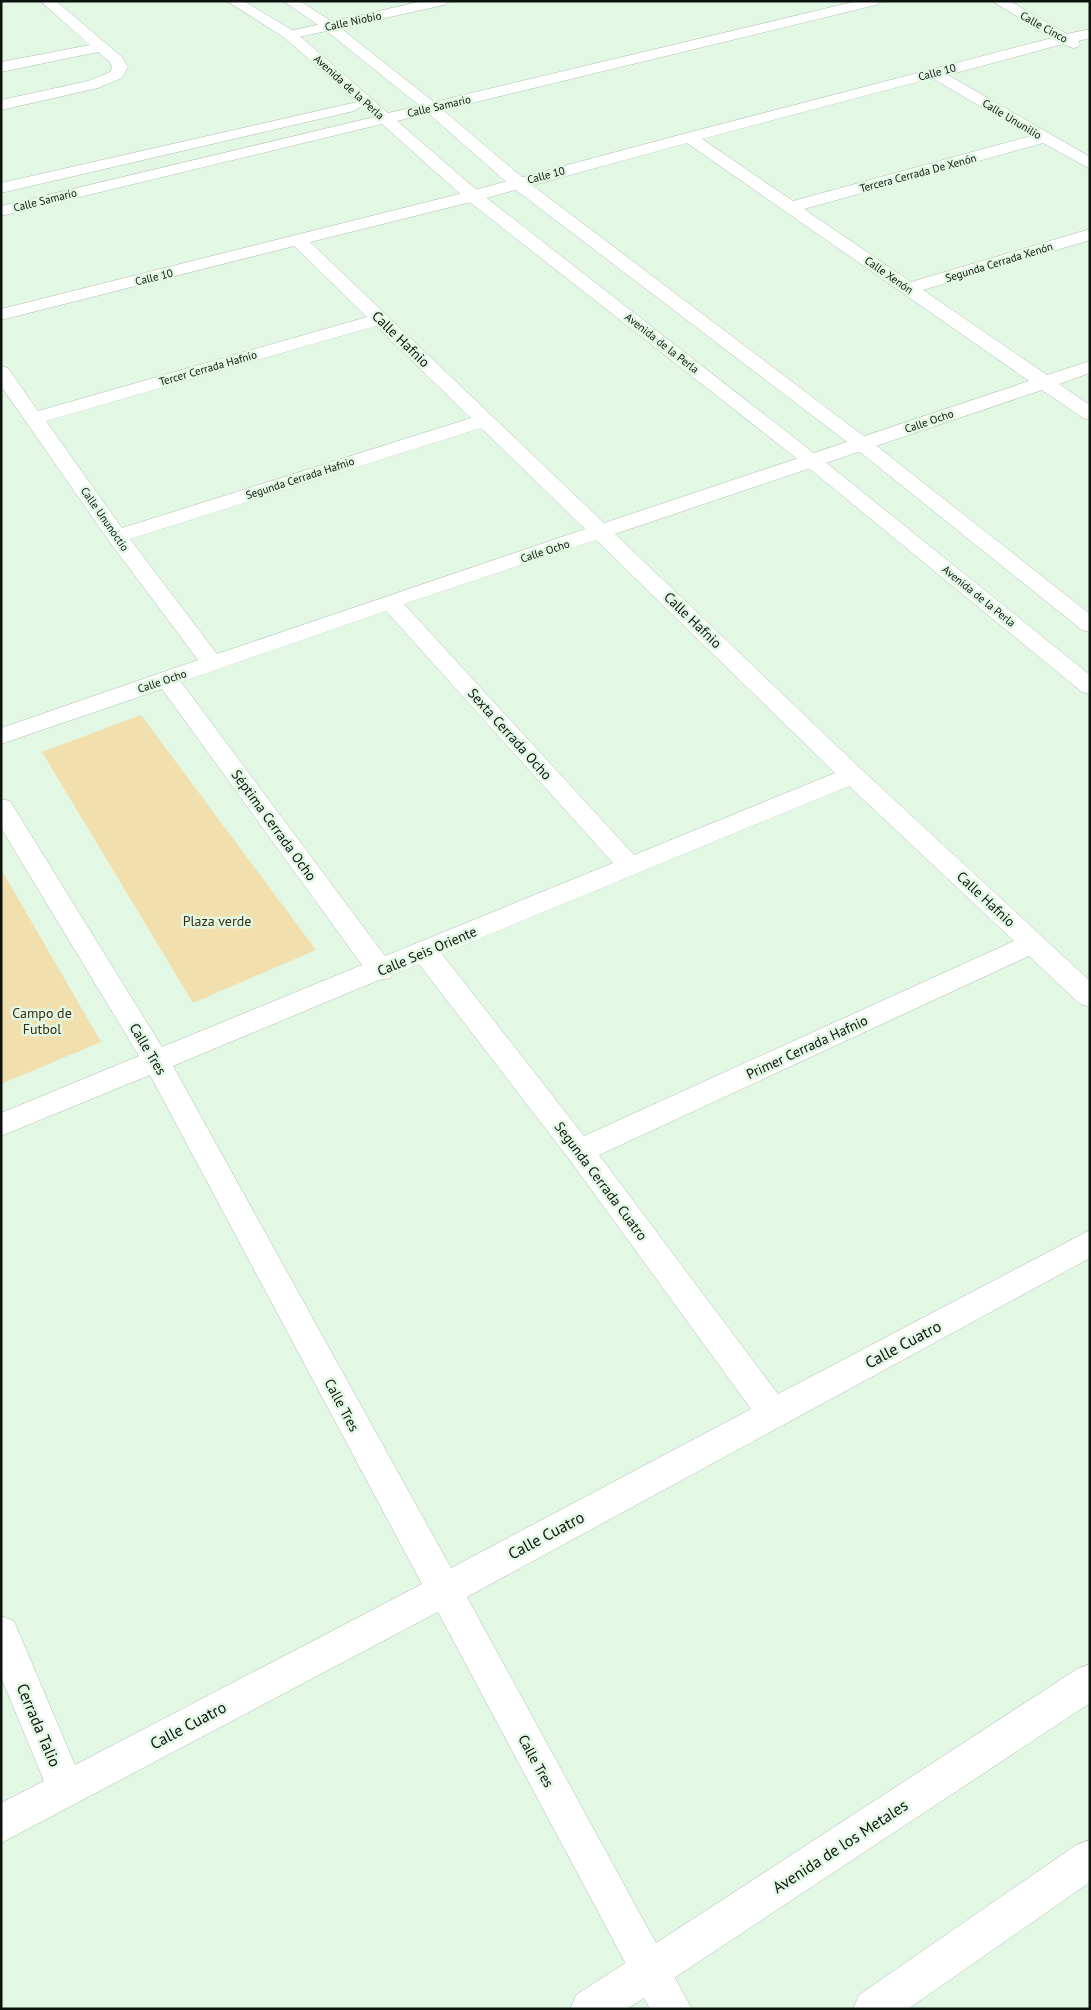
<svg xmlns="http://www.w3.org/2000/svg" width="1091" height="2010" font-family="'PT Sans',sans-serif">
	<rect width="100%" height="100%" fill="#e3f8e4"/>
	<g fill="#f1dfad">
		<path d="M141,715L316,950L193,1003L42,752Z"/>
		<path d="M1,869L101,1042L1,1084Z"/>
	</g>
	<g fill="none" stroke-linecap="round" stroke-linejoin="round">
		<defs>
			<g id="minor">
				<path d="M40,1H56L122,57L128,67L122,78L98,88L1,110V100L88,81L110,72L112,67L110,62L98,52L1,72V62L90,45Z"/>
				<path d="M423,1H451L444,5L290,39L283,35L290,31Z"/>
				<path d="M992,1H1010L1067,34L1090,29V38L1078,41L1080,44L1078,47L1073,48L1063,44L948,75L1090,157V169L1043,143L804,209L911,282L1090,229V240L923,290L1047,375L1090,361V373L1059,384L1090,405V420L1083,418L1042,390L615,534L861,769L1090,981V1007L1080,1004L1029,956L599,1155L778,1394L1090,1230V1258L467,1597L692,2009H650L438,1612L1,1843V1803L44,1781L1,1677V1616L14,1621L75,1765L422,1584L150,1075L1,1136V1113L139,1056L1,828V799L10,801L162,1047L362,965L162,689L1,744V728L198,660L109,541L1,386V366L8,368L38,411L367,317L294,246L1,320V309L467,192L683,134L1052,38ZM932,78L1031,136L793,201L702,139ZM687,143L1029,381L604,523L310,242L479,200ZM376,326L471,418L122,528L46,421ZM481,428L585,529L217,654L130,539ZM596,540L835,773L634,855L404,604ZM386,611L613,863L385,956L181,682ZM849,786L1014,941L584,1136L442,954ZM419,964L569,1159L751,1409L451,1568L173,1066L379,980L391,978L392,975Z"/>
			</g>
			<g id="tertiary">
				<path d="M227,1H244L295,32L388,113L420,106L324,29L283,1H300L334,23L434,102L857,1H883L876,5L443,110L524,179L869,440L1090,614V632L1082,630L855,448L512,187L428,113L397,121L479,192L819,457L1090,675V694L1082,692L805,465L467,200L382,124L1,216V206L374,117L362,106L354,111L1,193V183L357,102L285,38Z"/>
				<path d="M1090,1664V1703L627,2009H570L576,1995L1077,1669Z"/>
				<path d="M1090,1840V1882L908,2009H853L859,1995L1076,1845Z"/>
			</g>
		</defs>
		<use href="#minor" stroke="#acc0ad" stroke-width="1"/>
		<use href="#tertiary" stroke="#acc0ad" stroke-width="1"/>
		<use href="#minor" fill="#fff" fill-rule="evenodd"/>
		<use href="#tertiary" fill="#fff" fill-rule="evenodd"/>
	</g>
	<g text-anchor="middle" stroke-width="5" stroke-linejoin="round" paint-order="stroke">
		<g font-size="11" fill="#0d140d" stroke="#e3f8e4">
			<text transform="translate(353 21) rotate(-12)" y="4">Calle Niobio</text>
			<text transform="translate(1044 27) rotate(29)" y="4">Calle Cinco</text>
			<text transform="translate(937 72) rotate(-15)" y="4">Calle 10</text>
			<text transform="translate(349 87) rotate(42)" y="4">Avenida de la Perla</text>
			<text transform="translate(439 106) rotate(-13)" y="4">Calle Samario</text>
			<text transform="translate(1012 119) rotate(31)" y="4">Calle Ununilio</text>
			<text transform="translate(918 173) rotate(-15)" y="4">Tercera Cerrada De Xenón</text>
			<text transform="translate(546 175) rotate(-15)" y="4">Calle 10</text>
			<text transform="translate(45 200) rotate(-14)" y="4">Calle Samario</text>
			<text transform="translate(999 262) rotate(-17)" y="4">Segunda Cerrada Xenón</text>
			<text transform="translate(889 275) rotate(35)" y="4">Calle Xenón</text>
			<text transform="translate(154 277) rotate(-14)" y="4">Calle 10</text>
			<text transform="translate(662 343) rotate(38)" y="4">Avenida de la Perla</text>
			<text transform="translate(208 368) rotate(-16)" y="4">Tercer Cerrada Hafnio</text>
			<text transform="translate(929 421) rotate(-19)" y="4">Calle Ocho</text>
			<text transform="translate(300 478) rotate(-18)" y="4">Segunda Cerrada Hafnio</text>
			<text transform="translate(105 519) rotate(55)" y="4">Calle Ununoctio</text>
			<text transform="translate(545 551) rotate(-18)" y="4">Calle Ocho</text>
			<text transform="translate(979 596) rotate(39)" y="4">Avenida de la Perla</text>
			<text transform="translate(162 681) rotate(-19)" y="4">Calle Ocho</text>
		</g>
		<g font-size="14" fill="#0d140d" stroke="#e3f8e4">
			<text transform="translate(401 339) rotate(44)" y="5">Calle Hafnio</text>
			<text transform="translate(693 620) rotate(44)" y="5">Calle Hafnio</text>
			<text transform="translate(510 734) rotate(48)" y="5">Sexta Cerrada Ocho</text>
			<text transform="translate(274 825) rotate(54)" y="5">Séptima Cerrada Ocho</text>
			<text transform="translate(986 899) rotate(43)" y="5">Calle Hafnio</text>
			<text transform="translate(427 951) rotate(-23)" y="5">Calle Seis Oriente</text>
			<text transform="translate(807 1047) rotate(-25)" y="5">Primer Cerrada Hafnio</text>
			<text transform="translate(148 1049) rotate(59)" y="5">Calle Tres</text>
			<text transform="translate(601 1181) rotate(53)" y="5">Segunda Cerrada Cuatro</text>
			<text transform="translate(342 1405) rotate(62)" y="5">Calle Tres</text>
			<text transform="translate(536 1761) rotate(61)" y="5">Calle Tres</text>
		</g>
		<g font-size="14" fill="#392e12" stroke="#e3f8e4">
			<text x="217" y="926">Plaza verde</text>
			<text x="42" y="1018">Campo de<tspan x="42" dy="16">Futbol</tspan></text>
		</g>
		<g font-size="16" fill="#0d140d" stroke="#e3f8e4">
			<text transform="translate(903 1344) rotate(-28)" y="6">Calle Cuatro</text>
			<text transform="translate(546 1535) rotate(-28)" y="6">Calle Cuatro</text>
			<text transform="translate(39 1725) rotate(67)" y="6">Cerrada Talio</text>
			<text transform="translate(188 1725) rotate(-28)" y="6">Calle Cuatro</text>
			<text transform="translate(840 1846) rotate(-33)" y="6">Avenida de los Metales</text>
		</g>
	</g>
	<rect width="1091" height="2010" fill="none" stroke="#0d140d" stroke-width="5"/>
</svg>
